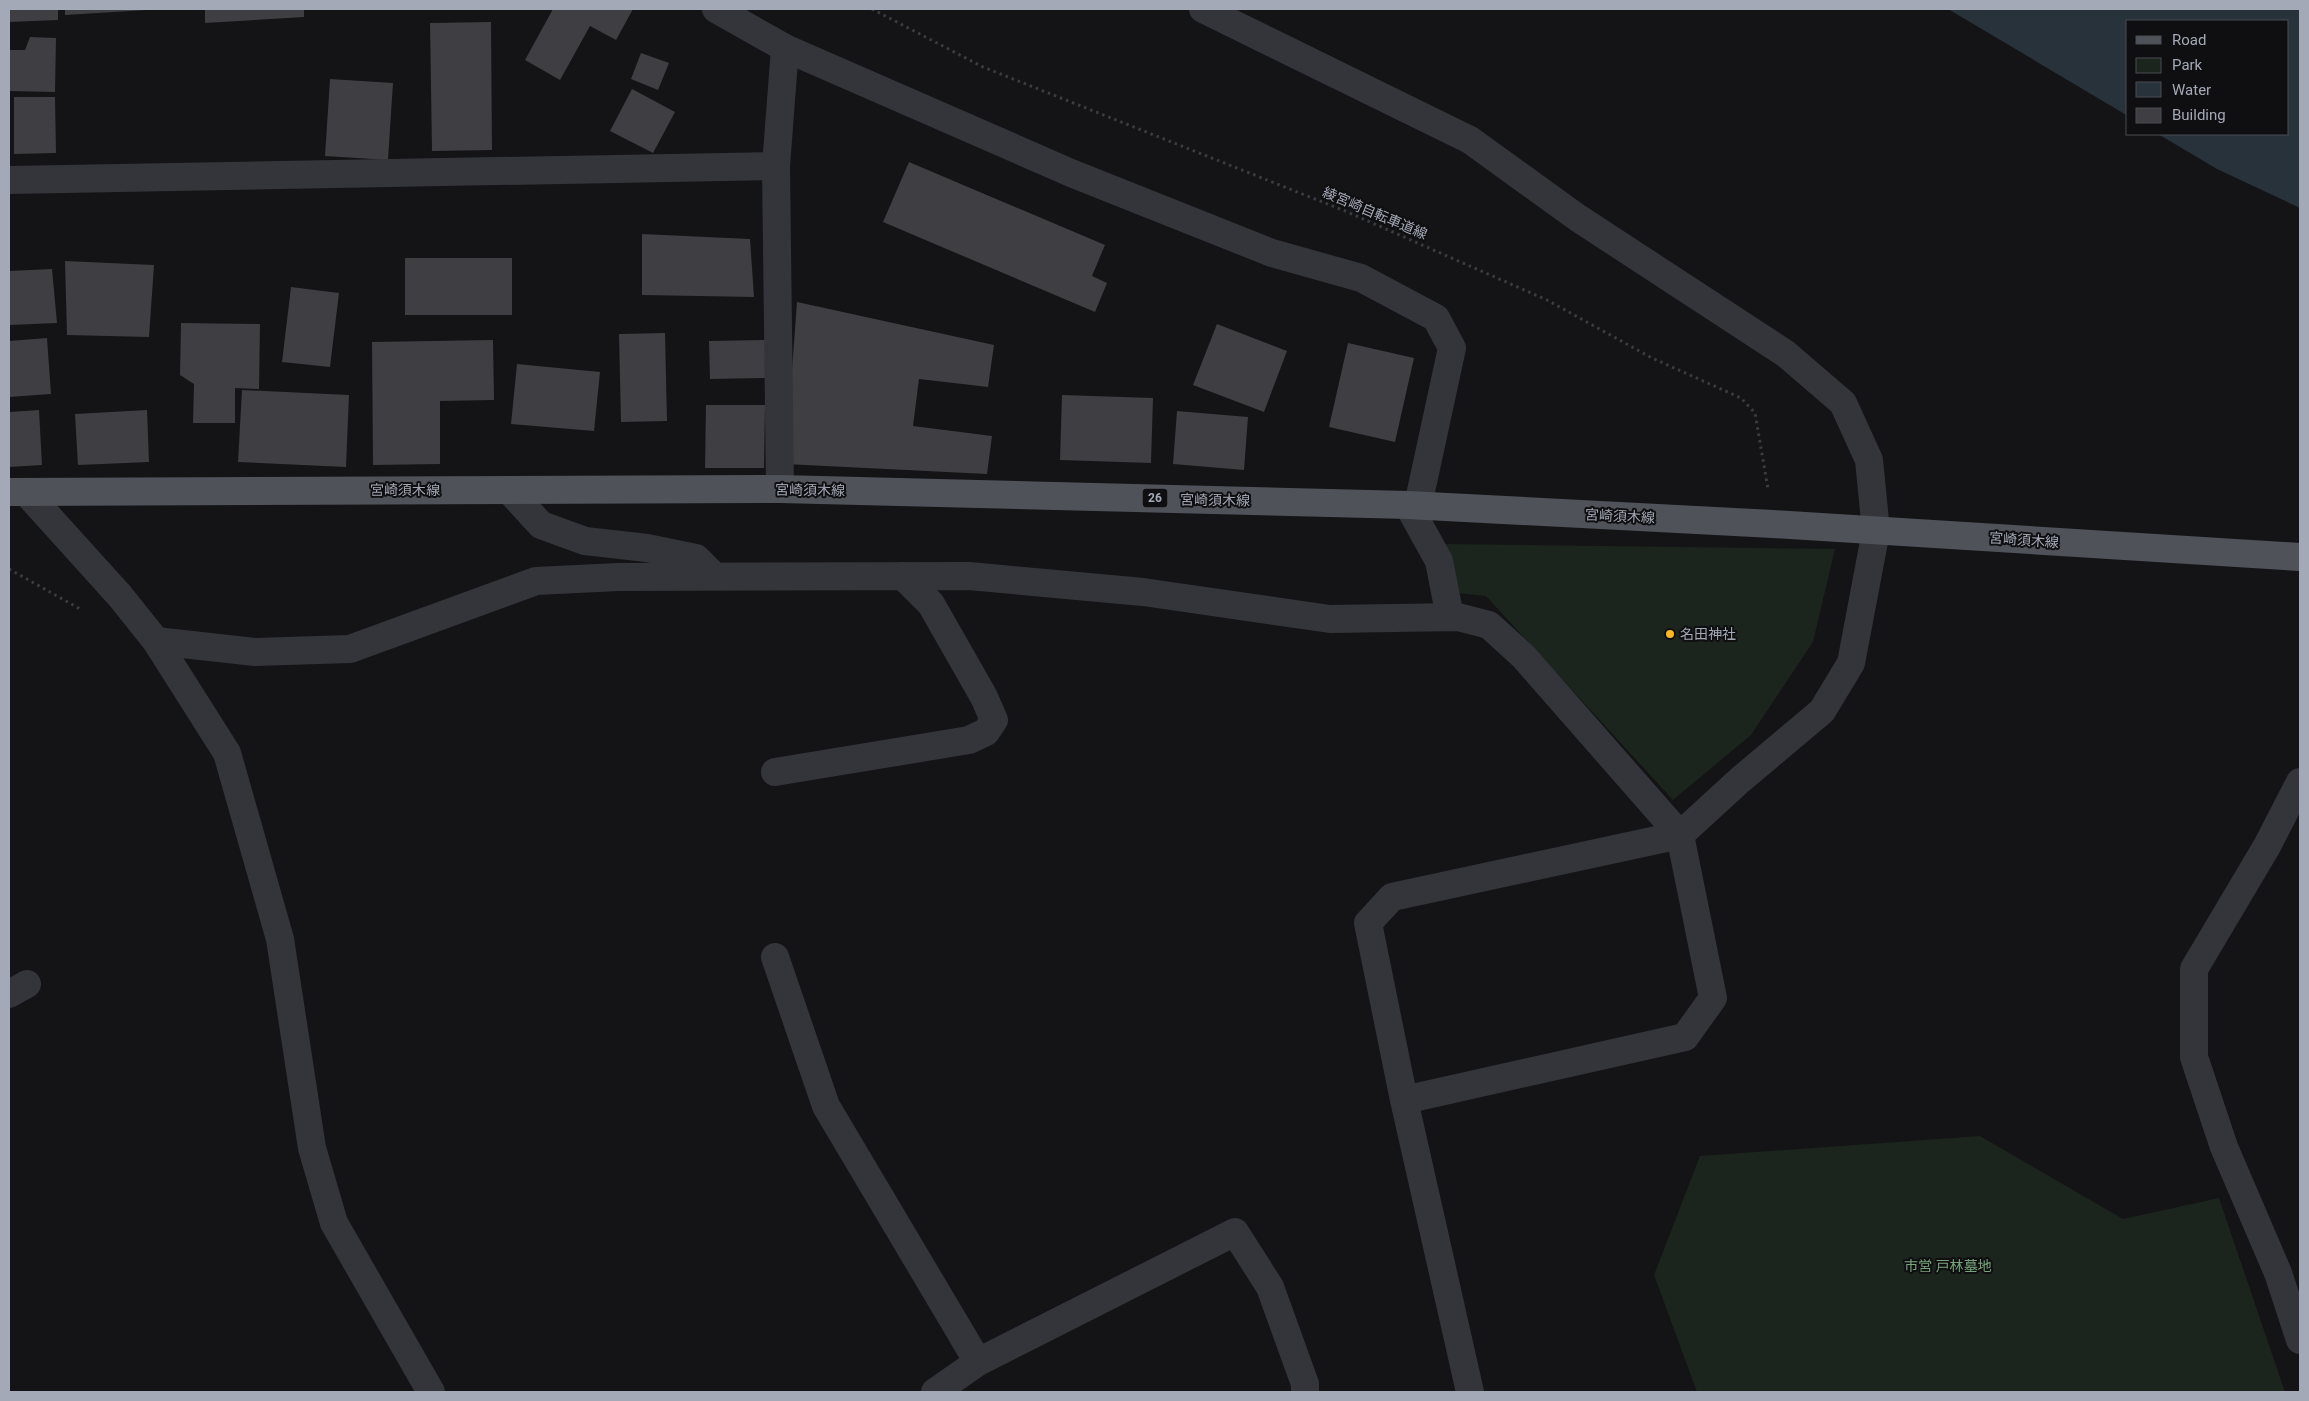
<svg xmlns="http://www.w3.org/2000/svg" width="2309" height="1401" font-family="Roboto,'Noto Sans JP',sans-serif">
	<rect width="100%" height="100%" fill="#141416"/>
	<g fill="#1b241d">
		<path d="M1446,544L1835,549L1813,642L1751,735L1673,800L1486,596L1457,593Z"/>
		<path d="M1980,1136L2123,1219L2219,1198L2285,1392H1697L1654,1275L1700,1156Z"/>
	</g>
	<path fill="#28323b" d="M1948,9H2300V208L2217,169L2158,134H2288V21H2128V116Z"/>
	<g fill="#3e3e43">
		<path d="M9,9H58V20L9,22Z"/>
		<path d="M65,9H147V10L65,15Z"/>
		<path d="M205,9H304V17L205,23Z"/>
		<path d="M553,9H633L616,40L590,26L560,80L525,60Z"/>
		<path d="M491,22L492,150L432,151L430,23Z"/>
		<path d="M30,37L56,38L55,92L9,91V50H25Z"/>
		<path d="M641,53L669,63L658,90L631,79Z"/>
		<path d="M330,79L393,83L388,160L325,156Z"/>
		<path d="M632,89L675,112L653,153L610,131Z"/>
		<path d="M14,97H55L56,153L14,154Z"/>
		<path d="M909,162L1105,245L1092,276L1107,283L1095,312L883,222Z"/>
		<path d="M642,234L750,239L754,297L642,295Z"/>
		<rect x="405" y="258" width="107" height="57"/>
		<path d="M65,261L154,265L149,337L67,335Z"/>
		<path d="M52,269L57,323L9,325V271Z"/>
		<path d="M291,287L339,293L330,367L282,362Z"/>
		<path d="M797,302L994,345L988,387L919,379L913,426L992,436L987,474L785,464Z"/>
		<path d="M181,323L260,324L259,389L235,388V423H193L194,384L180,375Z"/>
		<path d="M1217,324L1287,351L1264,412L1193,385Z"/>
		<path d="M665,333L667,421L621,422L619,334Z"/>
		<path d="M47,338L51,394L9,397V341Z"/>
		<path d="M493,340L494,400L440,401V464L373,465L372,342Z"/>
		<path d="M767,340V378L710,379L709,341Z"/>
		<path d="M1348,343L1414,358L1395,442L1329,427Z"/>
		<path d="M517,364L600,372L594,431L511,424Z"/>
		<path d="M242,390L349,395L346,467L238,462Z"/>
		<path d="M1062,395L1153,398L1151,463L1060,460Z"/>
		<path d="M706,405H765L764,468H705Z"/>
		<path d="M39,410L42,465L9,467V412Z"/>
		<path d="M147,410L149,462L78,465L75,414Z"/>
		<path d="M1177,411L1248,417L1244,470L1173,464Z"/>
	</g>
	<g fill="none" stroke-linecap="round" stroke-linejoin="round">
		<g stroke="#3a3c42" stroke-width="3" stroke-dasharray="2.5 4" stroke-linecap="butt">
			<path d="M872,9L983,67L1345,211L1547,300L1652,358L1741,398L1755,413L1768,489"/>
			<path d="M9,569L82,610"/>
		</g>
		<g stroke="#34353b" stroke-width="28">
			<path d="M716,9L785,48L1071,173L1272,253L1361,278L1436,318L1452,348L1418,505"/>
			<path d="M1203,9L1470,140L1578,218L1786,354L1843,403L1869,460L1876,531L1851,663L1822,711L1740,780L1680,835L1392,897L1368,923L1404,1100L1470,1392"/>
			<path d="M9,180L776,166"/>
			<path d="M780,489L776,166L785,48"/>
			<path d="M509,490L541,525L585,541L647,548L696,558L714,576"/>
			<path d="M26,492L120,596L156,641L227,753L280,939L312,1148L334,1223L431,1392"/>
			<path d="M1408,505L1439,561L1450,617"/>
			<path d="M156,641L255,652L350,649L536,581L618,577L969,576L1143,592L1330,619L1458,617L1489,625L1524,657L1680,835L1713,998L1685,1037L1404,1100"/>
			<path d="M775,772L969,740L986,732L994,720L984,697L931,604L903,576"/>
			<path d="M2300,782L2267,846L2194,969V1057L2224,1147L2278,1273L2300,1340"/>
			<path d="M775,957L826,1106L978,1362"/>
			<path d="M9,994L27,984"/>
			<path d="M935,1392L978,1362L1235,1232L1270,1287L1305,1384V1392"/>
		</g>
		<path stroke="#50525a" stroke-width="28" d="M9,492L780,489L1408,505L1773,524L2300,557"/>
	</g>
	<circle fill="#ffb822" stroke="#0f0f11" stroke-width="2" cx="1670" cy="634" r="5"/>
	<g text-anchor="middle" stroke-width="4" stroke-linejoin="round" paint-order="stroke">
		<rect fill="#0f0f11" stroke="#777b85" stroke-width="1" x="1142.5" y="488.5" width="25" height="19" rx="4"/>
		<g font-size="12" font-weight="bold" fill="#a4a9b7">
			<text x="1155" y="502">26</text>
		</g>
		<g font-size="14" fill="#a4a9b7" stroke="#0f0f11">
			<text transform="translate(1375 213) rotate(23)" y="5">綾宮崎自転車道線</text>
			<text x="405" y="495">宮崎須木線</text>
			<text transform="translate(810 490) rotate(1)" y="5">宮崎須木線</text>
			<text transform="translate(1215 500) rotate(1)" y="5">宮崎須木線</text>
			<text transform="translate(1620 516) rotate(3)" y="5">宮崎須木線</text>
			<text transform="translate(2024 540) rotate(4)" y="5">宮崎須木線</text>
		</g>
		<g font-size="14" fill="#a4a9b7" stroke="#0f0f11" text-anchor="start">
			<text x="1680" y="639">名田神社</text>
		</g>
		<g font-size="14" fill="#79a57c" stroke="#0f0f11">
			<text x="1948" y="1271">市営 戸林墓地</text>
		</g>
	</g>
	<rect width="2309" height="1401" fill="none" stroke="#a4a9b7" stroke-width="20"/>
	<rect x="2126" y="20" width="162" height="115" fill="#0f0f11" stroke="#4b4d53"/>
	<rect x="2136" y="36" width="25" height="8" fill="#50525a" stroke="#4b4d53"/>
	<text x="2172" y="45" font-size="15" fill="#a4a9b7">Road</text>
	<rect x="2136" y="58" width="25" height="15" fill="#1b241d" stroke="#4b4d53"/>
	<text x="2172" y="70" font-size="15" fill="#a4a9b7">Park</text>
	<rect x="2136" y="82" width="25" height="15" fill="#28323b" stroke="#4b4d53"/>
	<text x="2172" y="95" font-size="15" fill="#a4a9b7">Water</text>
	<rect x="2136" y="108" width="25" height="15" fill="#3e3e43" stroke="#4b4d53"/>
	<text x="2172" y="120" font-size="15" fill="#a4a9b7">Building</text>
</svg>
